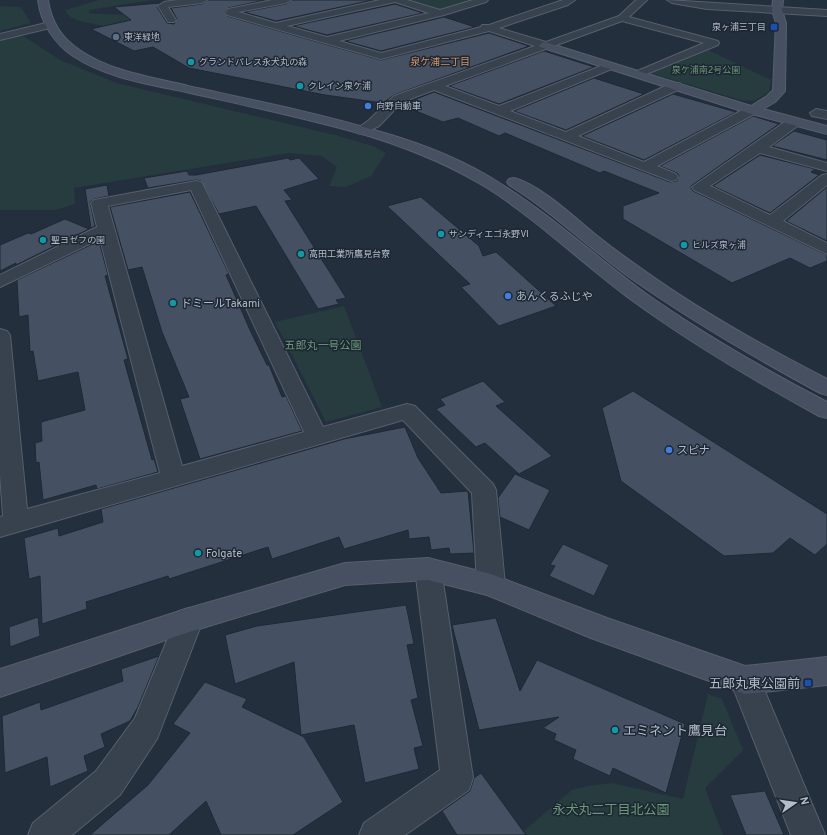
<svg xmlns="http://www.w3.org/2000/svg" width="827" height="835" font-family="Overpass,'Noto Sans JP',sans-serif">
	<rect width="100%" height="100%" fill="#242f3e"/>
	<g fill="#263c3f">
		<path d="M99,0H152L89,10V13C105,16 125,11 138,21L113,30C99,21 71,25 65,10Z"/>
		<path d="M406,0H473L438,10Z"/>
		<path d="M0,6L21,7L31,23L0,31Z"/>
		<path d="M22,35L60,60L117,83L339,136L373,146L386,153L371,176L346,187L329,186L337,167L322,156L289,153L74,188L75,204L56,210H0V40Z"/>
		<path d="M706,49L771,80L769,92L754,101L740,100L651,73Z"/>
		<path d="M344,306L382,407L326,422L275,322Z"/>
		<path d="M708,694L722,699L743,750L705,788L723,835H519L572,790L588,786L612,783L683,799Z"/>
	</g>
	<g fill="#455162" stroke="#1f2835">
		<path d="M208,0H265L228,8L224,13L227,16L381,60L489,33L529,46L394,95L383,103L325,95L189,68L153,47L134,51L91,29L131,20L114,7L160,3L157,7L167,23L174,24L177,19L171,8L202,4Z"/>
		<path d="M292,0H373L276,21L244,12L286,4Z"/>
		<path d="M395,4L423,13L327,35L293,26Z"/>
		<path d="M444,17L475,27L381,51L345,41Z"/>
		<path d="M544,51L594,67L499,104L449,86Z"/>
		<path d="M594,78L644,94L566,130L514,111Z"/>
		<path d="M434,92L670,182L677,181L679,176L677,173L660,166L753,116L779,124L691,186V188L693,191L827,255V261L810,268L790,258L732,283L623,219V206L659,193L604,171L600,173L505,133L499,136L458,118L443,122L401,105Z"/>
		<path d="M673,94L736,112L644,160L582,136Z"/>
		<path d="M794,131L827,140V160L772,146Z"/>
		<path d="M760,155L815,169L811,172L819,175L770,213L713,186Z"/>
		<path d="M288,158L290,160L299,158L319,179L284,190L292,200L285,201L346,298L336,300L339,304L318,309L256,206L219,214L201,181L196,180L148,188L144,178L187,171L189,175H196Z"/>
		<path d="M107,185L109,196L94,199L90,202L95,226L91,228L85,189Z"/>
		<path d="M827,187V241L786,221Z"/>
		<path d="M190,192L229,274L226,275L250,330L267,365H269L282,397L286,396L302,431L200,459L180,399L189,397L162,332L142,267L128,270L110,207Z"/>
		<path d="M421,197L479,246L483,256L496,252L556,306L499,326L461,287L470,284L387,206Z"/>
		<path d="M65,219L89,229L16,265V263L0,271V245L28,233L31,234Z"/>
		<path d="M99,241L108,275L105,276L128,359L124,360L152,460L154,459L158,472L97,489L96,485L43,500L39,462L36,463L35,443L42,441L41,422L85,410L78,372L38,381L33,351L30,352L28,315L19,317L17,280Z"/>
		<path d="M483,381L505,402L496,406L552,456L519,474L485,443L476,447L436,409L445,405L440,399Z"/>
		<path d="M633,391L827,514V544L815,555L790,538L773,553L724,556L621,481L602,408Z"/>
		<path d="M405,427L418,458L441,493L468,491L474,553L450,554L449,548L431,550L429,537L409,539L408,530L344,549L339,537L272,559L268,547L169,579L168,576L86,602L87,609L42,624L40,576L29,579L24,538L58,528L59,536L103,522L101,509L344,439Z"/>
		<path d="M515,474L550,490L529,530L500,517L498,498Z"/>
		<path d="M563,544L609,565L594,596L549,576L555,566L550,565Z"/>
		<path d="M406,605L414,644L407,645L418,698L411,700L423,746L414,748L419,769L365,783L354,725L301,735L294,662L235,684L225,635L257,626Z"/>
		<path d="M38,617L40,636L10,647L9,627Z"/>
		<path d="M496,618L520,691L537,660L685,724L666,793L613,768L610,776L573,759L576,750L554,740L556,734L543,728L559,717L479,730L452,625Z"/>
		<path d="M159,656L138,707L130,721L101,734L105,747L84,756L88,771L50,787L47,757L5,773L2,716L40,702L41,710L123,681L121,669Z"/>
		<path d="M205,682L247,699L242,707L304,737L343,802L293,835H221L206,801L169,835H90L148,785L190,733L173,724Z"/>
		<path d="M481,773L526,835H457L442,811L470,791L474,778Z"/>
		<path d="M765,791L784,835H746L730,795Z"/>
	</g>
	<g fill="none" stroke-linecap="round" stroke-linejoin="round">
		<defs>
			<g id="street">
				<path d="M177,0H207L202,3L168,7L176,20L174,22H168L158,6L164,2Z"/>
				<path d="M272,0H291L286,3L238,12L276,23L380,0H407L440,10L473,0H488L486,2L444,15L339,41L381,53L481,27L482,25H489L563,0H575L568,5L499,28L546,42L619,16L636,0H647L629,17L718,41L719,43L718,45L639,77L635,76L633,74L635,72L704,43L622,21L445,86L499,106L606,64H614L616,66L614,68L510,111L566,132L672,83H680L682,86L680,89L578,136L644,162L748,107L752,106L758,110L756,113L657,166L676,174L678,177L676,180L671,181L434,90L402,102L379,126L362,134L357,133L355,130L369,120L394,96L535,46L489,31L381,59L227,15L225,13L228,9ZM395,2L429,13L327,37L287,26Z"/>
				<path d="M667,0L827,10V16L707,9L672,3Z"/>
				<path d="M50,22L54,23L55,25L54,27L0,40V34Z"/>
				<path d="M816,109L827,111V119L812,116L810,113Z"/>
				<path d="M794,118L800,122L799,125L769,147L827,163V171L760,153L710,186L770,215L822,175L827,174V185L783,221L827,243V254L694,190L692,187L789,119Z"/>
				<path d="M196,181L201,182L203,185L323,427L407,404L415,406L493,484L496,490L505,585L501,593L491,596L481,593L477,585L472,493L403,420L0,537V517L3,516L0,474V329L7,331L10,335L27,509L160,473L100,239L0,287V275L97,227L91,203L94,200ZM191,190L304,432L182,466L108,206Z"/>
				<path d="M428,558L437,561L441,569L473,778L469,790L405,835H359L364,823L440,770L415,569L419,561Z"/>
				<path d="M189,608L199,611L203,620L157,739L120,795L72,835H28L33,823L96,771L135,718L179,611Z"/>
				<path d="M745,666L756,670L825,835H791L730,680L734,670Z"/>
			</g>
			<g id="secondary">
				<path d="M38,0H48C51,22 62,39 81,51C112,72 152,77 188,86C252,100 318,113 381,132C423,144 464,160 501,184C552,216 596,257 645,293C703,334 764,369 827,402V418L819,416C755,381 692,344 633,301C584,265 540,222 489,189C452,166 413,150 372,137C311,119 248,106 186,92C148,84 106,78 73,56C54,43 41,23 38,0Z"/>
				<path d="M773,0H783L782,10L786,23L785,91L775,102L763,109L827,126V134L748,113L540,47L539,45L544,42L548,43L751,106L767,96L773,90L776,23L772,10Z"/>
				<path d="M514,178C539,184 575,218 596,235C611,247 626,258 642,269C700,311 763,346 827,379V395L820,393C755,358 692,321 632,279C590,249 553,212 509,185L507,182L509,179Z"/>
				<path d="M428,558L491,574L607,618L745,666L827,657V685L745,694L591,638L487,595L428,580L345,585L189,632L0,697V669L189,608L345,563Z"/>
			</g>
		</defs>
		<use href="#street" stroke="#565f6c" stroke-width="2"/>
		<use href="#secondary" stroke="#565f6c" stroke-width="2"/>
		<use href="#street" fill="#38414e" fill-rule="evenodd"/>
		<use href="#secondary" fill="#465061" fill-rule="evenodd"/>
	</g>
	<g fill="#1a4fb4" stroke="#1d2633" stroke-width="1.5">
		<rect x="770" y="23" width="8" height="8" rx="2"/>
		<rect x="804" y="679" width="8" height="8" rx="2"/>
	</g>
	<circle fill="#5c6f8a" stroke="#1d2633" stroke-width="1.5" cx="116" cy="37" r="4"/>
	<g fill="#0f9aa8" stroke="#1d2633" stroke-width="1.5">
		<circle cx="191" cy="62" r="4"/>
		<circle cx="300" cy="86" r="4"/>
		<circle cx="441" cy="234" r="4"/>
		<circle cx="43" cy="240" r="4"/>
		<circle cx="684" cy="245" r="4"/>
		<circle cx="301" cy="254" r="4"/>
		<circle cx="173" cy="303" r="4"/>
		<circle cx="198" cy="553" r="4"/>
		<circle cx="615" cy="730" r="4"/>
	</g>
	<g fill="#3f7fe0" stroke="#1d2633" stroke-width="1.5">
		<circle cx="368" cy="106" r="4"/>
		<circle cx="508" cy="296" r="4"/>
		<circle cx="669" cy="450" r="4"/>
	</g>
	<g text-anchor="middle" stroke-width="3" stroke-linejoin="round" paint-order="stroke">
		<g font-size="9" fill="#b4bcc9" stroke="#1d2633" text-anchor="start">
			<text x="766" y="30" text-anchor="end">泉ヶ浦三丁目</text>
			<text x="124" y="40">東洋緑地</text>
			<text x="199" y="65">グランドパレス永犬丸の森</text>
			<text x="308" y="89">クレイン泉ケ浦</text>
			<text x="376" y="109">向野自動車</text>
			<text x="449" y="237">サンディエゴ永野Ⅵ</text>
			<text x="51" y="243">聖ヨゼフの園</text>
			<text x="692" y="248">ヒルズ泉ヶ浦</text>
			<text x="309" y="257">高田工業所鷹見台寮</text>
		</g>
		<g font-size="9" fill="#6b9a76" stroke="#1d2633">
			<text x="706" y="73">泉ケ浦南2号公園</text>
		</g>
		<g font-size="10" fill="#d59563" stroke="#1d2633">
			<text x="440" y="65">泉ケ浦二丁目</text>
		</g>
		<g font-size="11" fill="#b4bcc9" stroke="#1d2633" text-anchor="start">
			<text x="516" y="300">あんくるふじや</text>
			<text x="181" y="307">ドミールTakami</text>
			<text x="677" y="454">スピナ</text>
			<text x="206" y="557">Folgate</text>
		</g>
		<g font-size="11" fill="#6b9a76" stroke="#1d2633">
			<text x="323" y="349">五郎丸一号公園</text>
		</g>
		<g font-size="13" fill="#b4bcc9" stroke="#1d2633" text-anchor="end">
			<text x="800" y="688">五郎丸東公園前</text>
			<text x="623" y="735" text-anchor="start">エミネント鷹見台</text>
		</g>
		<g font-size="13" fill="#6b9a76" stroke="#1d2633">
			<text x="611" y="814">永犬丸二丁目北公園</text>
		</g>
	</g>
	<g transform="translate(795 803) rotate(77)" stroke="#1d2633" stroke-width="3" paint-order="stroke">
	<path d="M0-3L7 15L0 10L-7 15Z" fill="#b4bcc9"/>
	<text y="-6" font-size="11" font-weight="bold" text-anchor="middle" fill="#b4bcc9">N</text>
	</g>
</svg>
